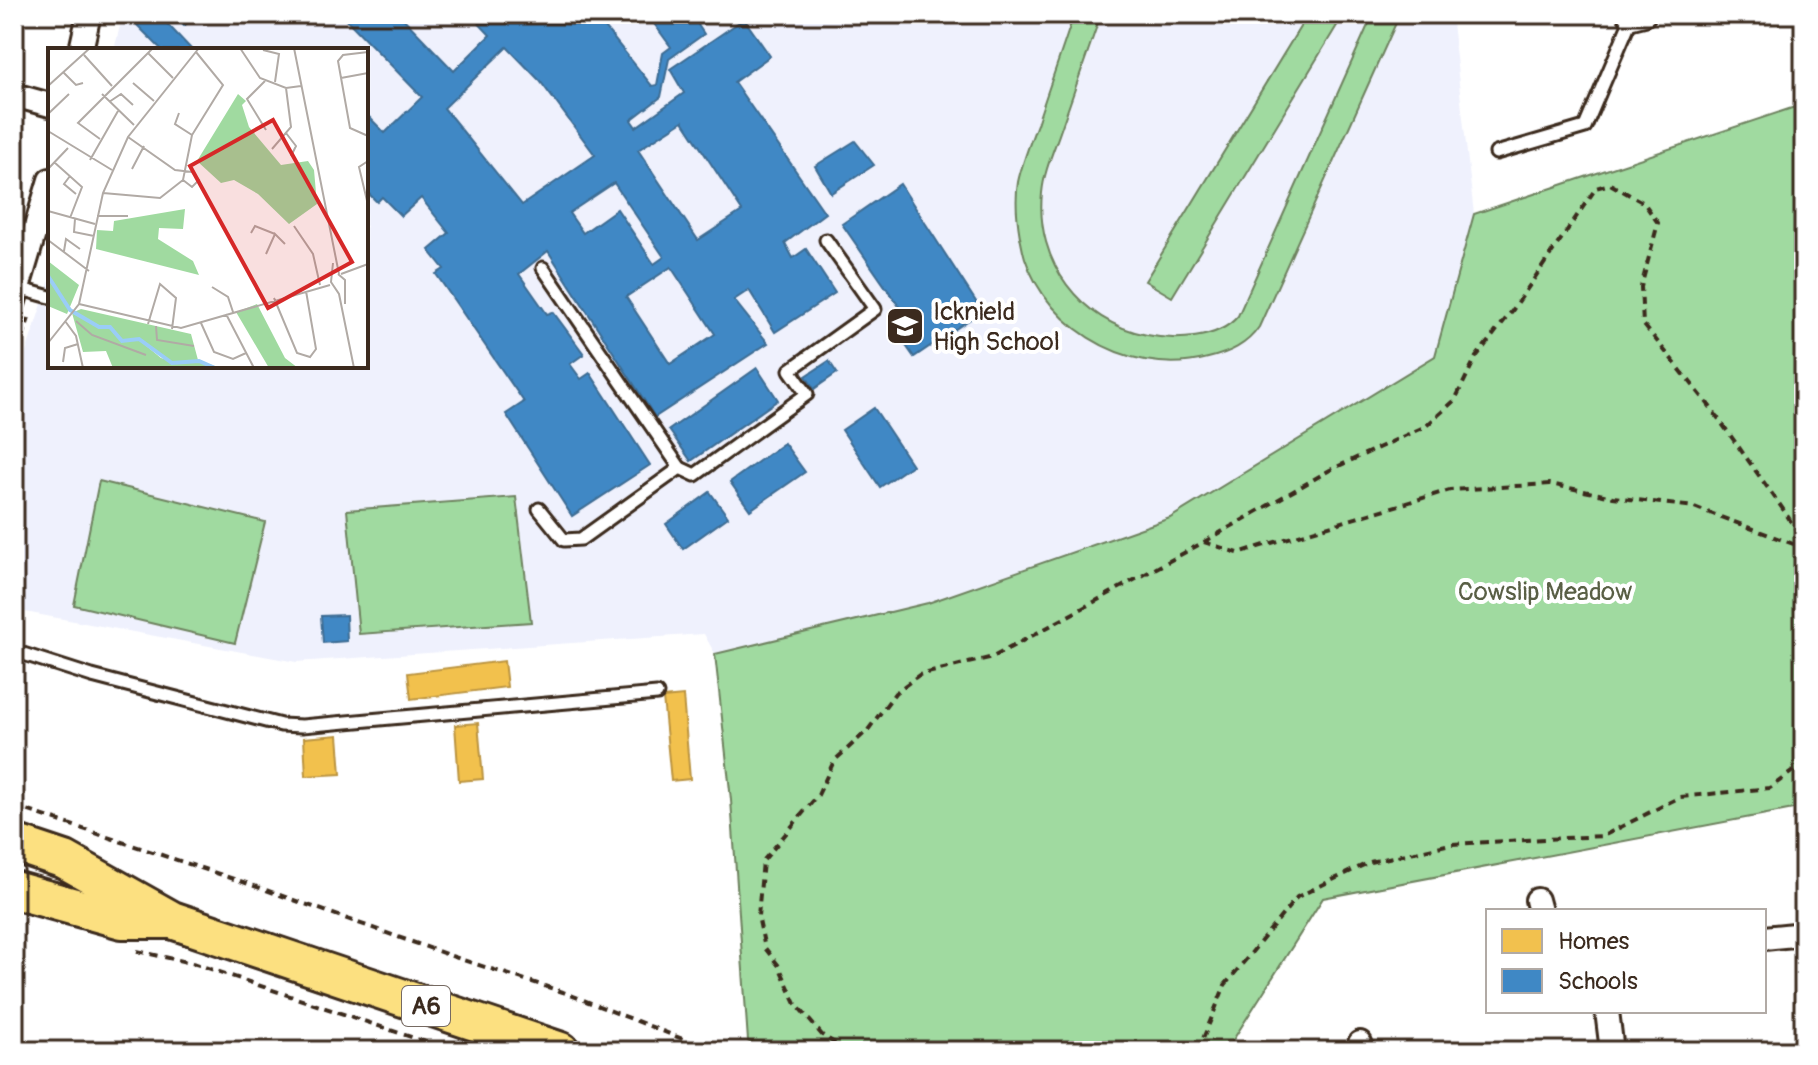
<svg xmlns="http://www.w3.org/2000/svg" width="1818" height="1065" font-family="Pangolin,sans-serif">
	<rect width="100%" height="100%" fill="#fff"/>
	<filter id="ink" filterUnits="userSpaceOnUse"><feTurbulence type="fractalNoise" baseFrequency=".0125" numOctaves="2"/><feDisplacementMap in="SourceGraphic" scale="16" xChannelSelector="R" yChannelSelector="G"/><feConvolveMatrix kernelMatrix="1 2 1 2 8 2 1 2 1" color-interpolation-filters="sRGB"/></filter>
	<g filter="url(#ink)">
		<path fill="#eff1fd" d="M123,14H1451L1474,214L1435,356L1170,518L928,603L715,654L704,634L296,662L14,610V388L50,280V366H366V50H114Z"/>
		<g fill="#a0daa0" stroke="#6e825f" stroke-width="2">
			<path d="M1074,14H1101C1088,52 1074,91 1061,129C1054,150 1044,171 1042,193C1035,261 1080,322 1147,335C1175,341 1218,340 1238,316L1373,14H1400L1259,327C1247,345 1229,353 1208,358C1127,380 1033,322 1020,237C1017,220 1015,200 1018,182C1022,163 1030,143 1037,124C1049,87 1062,51 1074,14Z"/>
			<path d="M1308,14H1344L1172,297L1145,281Z"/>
			<path d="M1804,104V807L1323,898L1226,1051H770L748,1041L731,800L715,654L928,603L1170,518L1435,356L1474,214Z"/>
			<path d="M99,481L265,522L235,643L74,605Z"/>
			<path d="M516,497L531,622L359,634L347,510Z"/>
		</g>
		<g fill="#f2c14e" stroke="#bb9440" stroke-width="2">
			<path d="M504,661L507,687L411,699L408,673Z"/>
			<path d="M683,696L690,779L671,781L663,698Z"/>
			<path d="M478,723L483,779L459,781L455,725Z"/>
			<path d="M338,735L341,774L306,776L304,738Z"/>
		</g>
		<g fill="#3f88c5" stroke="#3e6c93" stroke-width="2" fill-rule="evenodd">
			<path d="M151,14H158L192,50H162L137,25Z"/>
			<path d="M171,14H197L184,26Z"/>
			<path d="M341,14H399L454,71L490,35L470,14H528L536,23L545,14H594L652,86L657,85L663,53L671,47L647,14H713L698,25L704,34L669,59L661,97L631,120L636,127L684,93L670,69L744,19L770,56L734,82L825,213L785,243L793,258L806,249L835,293L775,332L749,290L734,300L768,343L655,417L548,251L519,274L547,314L553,312L584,354L570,364L581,379L590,373L650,465L572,516L506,414L524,402L436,274L444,269L429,250L449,233L421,198L401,216L382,197L377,202L366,191V114L385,133L422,97ZM507,47L540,81L595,155L522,205L444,108ZM683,121L742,211L698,240L638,150ZM614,183L664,257L654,264L617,209L583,233L569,213ZM671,267L715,334L670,364L626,297Z"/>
			<path d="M855,141L874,165L831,193L815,166Z"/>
			<path d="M900,184L982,311L914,357L895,330L907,318L842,224Z"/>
			<path d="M829,361L837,373L814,389L806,376Z"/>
			<path d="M757,368L778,400L691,461L669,430Z"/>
			<path d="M874,408L912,465L880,487L842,430Z"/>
			<path d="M784,443L805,472L750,510L730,482Z"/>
			<path d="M710,492L728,517L683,549L666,524Z"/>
			<path d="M346,615L347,641L323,643L321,616Z"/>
		</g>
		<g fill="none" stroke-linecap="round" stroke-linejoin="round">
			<defs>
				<g id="service">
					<path d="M1496,153L1585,127L1632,17"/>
					<path d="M18,288L50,297"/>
					<path d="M680,468L695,475L807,394L790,370L875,309L826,240"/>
					<path d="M539,509L564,540L581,539L680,468L543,268"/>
					<path d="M14,651L92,676L281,725L302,726L657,694"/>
				</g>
				<g id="minor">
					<path d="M1629,14L1632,17L1644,14"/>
					<path d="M81,50L89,14"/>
					<path d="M14,95L50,105"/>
					<path d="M14,301L50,180"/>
					<path d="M1537,900L1540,911"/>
					<path d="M1764,938L1804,934"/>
					<path d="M1607,1011L1612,1051"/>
					<path d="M1360,1043L1363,1051"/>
				</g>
				<g id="trunk">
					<path d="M14,843L65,860L172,920L561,1051"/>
					<path d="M14,890L122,920H167"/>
				</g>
			</defs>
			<use href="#service" stroke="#3b2a1e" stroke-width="17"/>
			<use href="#minor" stroke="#3b2a1e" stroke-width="28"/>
			<use href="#trunk" stroke="#3b2a1e" stroke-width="42"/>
			<g stroke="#3b2a1e" stroke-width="4" stroke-dasharray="8 6" stroke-linecap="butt">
				<path d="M14,364L29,318"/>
				<path d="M1204,542L1330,470L1426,426L1455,400L1476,357L1512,311L1596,188L1610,184L1644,203L1658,223L1641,287L1643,324L1708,404L1785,512L1804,543"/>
				<path d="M14,806L246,883L460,959L563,992L713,1051"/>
				<path d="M137,951L196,964L452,1051"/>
				<path d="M847,1051L822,1035L796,1004L779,966L765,948L758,916L763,861L818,795L834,761L868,730L895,693L919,675L993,657L1204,542L1238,553L1450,490L1550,484L1613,497L1694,507L1804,548"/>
				<path d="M1198,1051L1225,985L1297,897L1370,862L1451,844L1603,836L1680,797L1770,788L1804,763"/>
			</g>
			<use href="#service" stroke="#fff" stroke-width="11"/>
			<use href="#minor" stroke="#fff" stroke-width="22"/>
			<use href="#trunk" stroke="#fce080" stroke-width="36"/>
		</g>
	</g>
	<defs>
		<symbol id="school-square" viewBox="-11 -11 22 22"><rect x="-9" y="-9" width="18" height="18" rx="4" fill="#3b2a1e" stroke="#fff"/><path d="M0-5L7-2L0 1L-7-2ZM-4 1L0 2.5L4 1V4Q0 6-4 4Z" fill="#fff"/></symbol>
	</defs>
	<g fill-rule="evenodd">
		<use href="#school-square" x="883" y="304" width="44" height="44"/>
	</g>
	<g text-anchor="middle" stroke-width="8" stroke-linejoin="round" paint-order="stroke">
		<rect fill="#fff" stroke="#766a62" stroke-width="2" x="402" y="986" width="48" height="40" rx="6"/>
		<g font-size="24" font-weight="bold" fill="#3b2a1e">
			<text x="426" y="1014">A6</text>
		</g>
		<g font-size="26" fill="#3b2a1e" stroke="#fff" text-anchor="start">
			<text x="933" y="320">Icknield<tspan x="933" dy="30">High School</tspan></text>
		</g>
		<g font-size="26" fill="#595f45" stroke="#fff">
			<text x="1545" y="600">Cowslip Meadow</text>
		</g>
	</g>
	<g transform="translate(48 48)">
		<rect width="320" height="320" fill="#fff"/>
		<path d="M190,46L198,53L194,57L201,79L233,117L260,113L266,122L269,156L241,176L210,146L186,132L173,135L149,113ZM137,161L135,181L111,180L110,191L145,213L151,227L48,201L49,182L65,183L66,173ZM0,213L31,237L19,266L0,258ZM209,256L237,310L250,320H221L188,264ZM33,261L143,286L150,312L172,320H65L58,303L35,304L24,265L51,280H61L74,294L91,292L113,310L123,313L90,290L74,292L62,277L51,278L26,264Z" fill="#a0daa0"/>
		<path fill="none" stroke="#9acdf7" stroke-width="4" d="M0,228L22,262L51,279H62L74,293L91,291L124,315L151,313L167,320"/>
		<path fill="none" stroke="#b1aaa5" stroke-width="2" d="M192,0L212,30L238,40L253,38M246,0L291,226M215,2L231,6L227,34M320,4L295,7L290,13L302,80L320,88M100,5L125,30M36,7L64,38M15,24L28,37L35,35M293,30L320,25M217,33L199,51L218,82M85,35L106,53M0,38L42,0M54,46L86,77M61,54L73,46L85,57M131,65L127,76L144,87M0,66L21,46M0,83L64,122M238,85L248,98L243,108M80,89L127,122L144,124L151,132L144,139L135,132M52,91L30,75L105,0M224,101L243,79L238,40M42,112L70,63M320,113L311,119L320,157M6,114L34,139L22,170M0,121L20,100M84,121L96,98M22,128L16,136L28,146M55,145L112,150L135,132L144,87L175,37L148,4M0,163L47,176M49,168H80M27,171L26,184L46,188M246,178L265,206L272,237M203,185L207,178L227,186M0,192L41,223M16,203L18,191L32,201M218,206L227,186L237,196M285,215L283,234L291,246L306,320M290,226L297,232V256M293,226L320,216M164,239L180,249L185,264M226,250L249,305L262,309L268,301L258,243M31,256L133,280L282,237M178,266L206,320M17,273L28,288L35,320M28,273L44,287L98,307M153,275L166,304L185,311L198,305M100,276L112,236L128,250L124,281M108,278L109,292L146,298M0,295L31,256L55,145L80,89L151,0M15,314L17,300L30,296"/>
		<path fill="#d62828" fill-opacity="0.15" stroke="#d62828" stroke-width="4" d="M225,72L304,214L220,260L142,118Z"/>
		<rect width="320" height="320" fill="none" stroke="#3b2a1e" stroke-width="4"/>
	</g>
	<rect width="1818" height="1065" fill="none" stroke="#fff" stroke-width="48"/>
	<rect x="24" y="24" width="1770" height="1017" fill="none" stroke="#3b2a1e" stroke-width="3" filter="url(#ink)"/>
	<rect x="1486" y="909" width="280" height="104" fill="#ffffff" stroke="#b1aaa5" stroke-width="2"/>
	<rect x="1502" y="929" width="40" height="24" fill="#f2c14e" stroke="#b1aaa5" stroke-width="2"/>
	<text x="1558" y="949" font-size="24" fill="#3b2a1e">Homes</text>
	<rect x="1502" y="969" width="40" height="24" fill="#3f88c5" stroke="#b1aaa5" stroke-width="2"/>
	<text x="1558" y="989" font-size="24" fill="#3b2a1e">Schools</text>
</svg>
